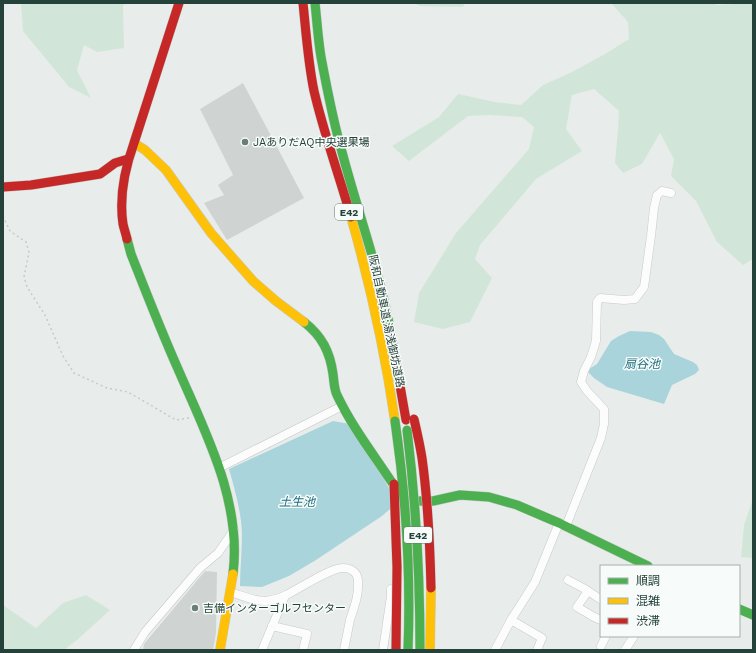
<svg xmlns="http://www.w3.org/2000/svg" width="756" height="653" font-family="'Work Sans','Noto Sans JP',sans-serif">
	<rect width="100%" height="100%" fill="#e8edeb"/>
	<g fill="#d1e6d8">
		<path d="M21,3H127L123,5L124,48L97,52L84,45L77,70L91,98L69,87L23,31Z"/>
		<path d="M413,3H465L463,7L420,6Z"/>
		<path d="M611,3H715L716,5L753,3V259L743,265L717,242L696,201L671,176L674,159L660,133L642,164L623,173L615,163L618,129L619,111L594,89L572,95L566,129L582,151L536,179L480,245L475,259L492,278L470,322L443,329L414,322L419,293L456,233L529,149L534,127L522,117L490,115L468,116L409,161L392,146L439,117L458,94L495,102L521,105L543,85L572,72L605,54L629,39L628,22Z"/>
		<path d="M753,499V558L741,557L744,525Z"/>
		<path d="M86,595L110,610L77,640L64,650H3V605L36,628L63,603Z"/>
	</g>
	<g fill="#a9d4db">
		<path d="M630,331L651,332L659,335L664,339L674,354L693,362L697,365L699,370L695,374L672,385L664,404L607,387L594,378L588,372L589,369L597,364L611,341L619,336Z"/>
		<path d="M333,421L350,424L383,477L387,485L398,502L382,516L316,560L289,576L262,587L240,586C240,569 242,551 242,533C241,511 235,490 229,469Z"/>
	</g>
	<g fill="#cfd4d2">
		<path d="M243,83L304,198L227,240L204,203L224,195L218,185L233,175L200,109Z"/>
		<path d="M205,571L217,572L216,633L213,650H143L144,644Z"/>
	</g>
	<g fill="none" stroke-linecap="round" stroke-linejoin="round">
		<defs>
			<g id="street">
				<path d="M219,468L342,406"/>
				<path d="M566,526L601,438L604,424V409L587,391L581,382L584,371L591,357L596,341L597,302L600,298L624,300L635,299L644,287L651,236L654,208L657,195L662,191L671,193"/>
				<path d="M568,580L585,589L600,599"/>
				<path d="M588,591L577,607L594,617L601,620"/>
				<path d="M230,592C241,595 256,602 266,601C272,600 281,598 286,595C299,589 331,567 344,568C347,568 350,569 353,571C356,573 358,577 358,581C359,596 354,607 350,620C348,630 346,640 344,650"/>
				<path d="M511,620L542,638L537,650"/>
				<path d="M272,626L307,634L303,650"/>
				<path d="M601,646L606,636"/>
				<path d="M134,650L145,632L200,568L218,553L234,530"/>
				<path d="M262,650L285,596"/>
				<path d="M383,650L391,596V589"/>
				<path d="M495,650L511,620L535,582L559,523"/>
				<path d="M625,650L634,636"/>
			</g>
			<g id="fast">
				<path d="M315,3C317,21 318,39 321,57C327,89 333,121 342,152C358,213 380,272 391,334"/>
				<path d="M127,239L131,254C146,292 161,331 178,369C206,434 242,501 233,574"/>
				<path d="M304,322C322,336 330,352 333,374C334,381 334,389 337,395C352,427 374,455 393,484L398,490"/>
				<path d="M418,501H433L460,495L489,497L517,505L559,523L648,566"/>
				<path d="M739,609L753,615"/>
			</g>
			<g id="slow">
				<path d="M134,143L145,150L166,170L211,233L253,281L276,301L304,322"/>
				<path d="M351,217C370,284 385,352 395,421"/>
				<path d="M220,650L233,574"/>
			</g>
			<g id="jam">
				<path d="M303,3C306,32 308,62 314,91C324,134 339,175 351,217"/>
				<path d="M3,187L31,185L100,174L115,163L128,159"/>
				<path d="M127,239C126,234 124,229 123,224C119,197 125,168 134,143L179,3"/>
				<path d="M391,334L406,420"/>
			</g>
		</defs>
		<use href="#street" stroke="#c5cac8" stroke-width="9"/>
		<use href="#fast" stroke="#c3cbc8" stroke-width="10"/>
		<use href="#slow" stroke="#c3cbc8" stroke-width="10"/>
		<use href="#jam" stroke="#c3cbc8" stroke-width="10"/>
		<path stroke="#c3ccca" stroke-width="1.5" stroke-dasharray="2 3" stroke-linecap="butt" d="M3,216L10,231L26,242L29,252L24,277L27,287L45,315L63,356L74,373L107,388L128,392L176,420L189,418"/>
		<use href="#street" stroke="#fcfcfc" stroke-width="8"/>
		<use href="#fast" stroke="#4caf50" stroke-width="9"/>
		<use href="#slow" stroke="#ffc107" stroke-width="9"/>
		<use href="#jam" stroke="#c62828" stroke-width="9"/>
		<defs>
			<g id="fast-bridge">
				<path d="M395,421C406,497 411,573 408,650"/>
				<path d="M407,430C416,503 420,576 420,650"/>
			</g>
			<path id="slow-bridge" d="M430,650L431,588"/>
			<g id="jam-bridge">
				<path d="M414,419C417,432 420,445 422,458C428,501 430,545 431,588"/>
				<path d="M394,484L397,567L396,650"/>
			</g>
		</defs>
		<use href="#fast-bridge" stroke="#c3ccc9" stroke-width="10" stroke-linecap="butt"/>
		<use href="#slow-bridge" stroke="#c3ccc9" stroke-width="10" stroke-linecap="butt"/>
		<use href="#jam-bridge" stroke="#c3ccc9" stroke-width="10" stroke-linecap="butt"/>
		<use href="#fast-bridge" stroke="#4caf50" stroke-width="9"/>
		<use href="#slow-bridge" stroke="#ffc107" stroke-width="9"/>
		<use href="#jam-bridge" stroke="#c62828" stroke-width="9"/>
	</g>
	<g fill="#697e78" stroke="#f7fbf9" stroke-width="1.5">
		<circle cx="245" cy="142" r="4"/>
		<circle cx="195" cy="608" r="4"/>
	</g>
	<g text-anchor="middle" stroke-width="3" stroke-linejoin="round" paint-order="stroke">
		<g fill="#f7fbf9" stroke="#637a73" stroke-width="1">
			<rect x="335" y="204" width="28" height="16" rx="3"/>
			<rect x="404" y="527" width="28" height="16" rx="3"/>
		</g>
		<g font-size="10" font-weight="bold" fill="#24423a">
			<text x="349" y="216">E42</text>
			<text x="418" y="539">E42</text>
		</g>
		<g font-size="11" fill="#24423a" stroke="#f7fbf9" text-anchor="start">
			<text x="253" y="146">JAありだAQ中央選果場</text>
			<text x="203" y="612">吉備インターゴルフセンター</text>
		</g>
		<g font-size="11" fill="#24423a" stroke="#f7fbf9">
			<text transform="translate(387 321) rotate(78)" y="4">阪和自動車道;湯浅御坊道路</text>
		</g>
		<g font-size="12" font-style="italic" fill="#1c6f80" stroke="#f7fbf9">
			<text x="642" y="368">扇谷池</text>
			<text x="297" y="506">土生池</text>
		</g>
	</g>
	<rect width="756" height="653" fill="none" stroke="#24423a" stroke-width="8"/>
	<rect x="600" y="565" width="140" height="72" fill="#f7fbf9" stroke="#a3b1ad"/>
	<rect x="608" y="578" width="20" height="6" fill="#4caf50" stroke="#a3b1ad"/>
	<text x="636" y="585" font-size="12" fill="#24423a">順調</text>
	<rect x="608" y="598" width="20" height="6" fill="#ffc107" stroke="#a3b1ad"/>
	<text x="636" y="605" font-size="12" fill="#24423a">混雑</text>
	<rect x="608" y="618" width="20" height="6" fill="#c62828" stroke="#a3b1ad"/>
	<text x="636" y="625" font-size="12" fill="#24423a">渋滞</text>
</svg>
